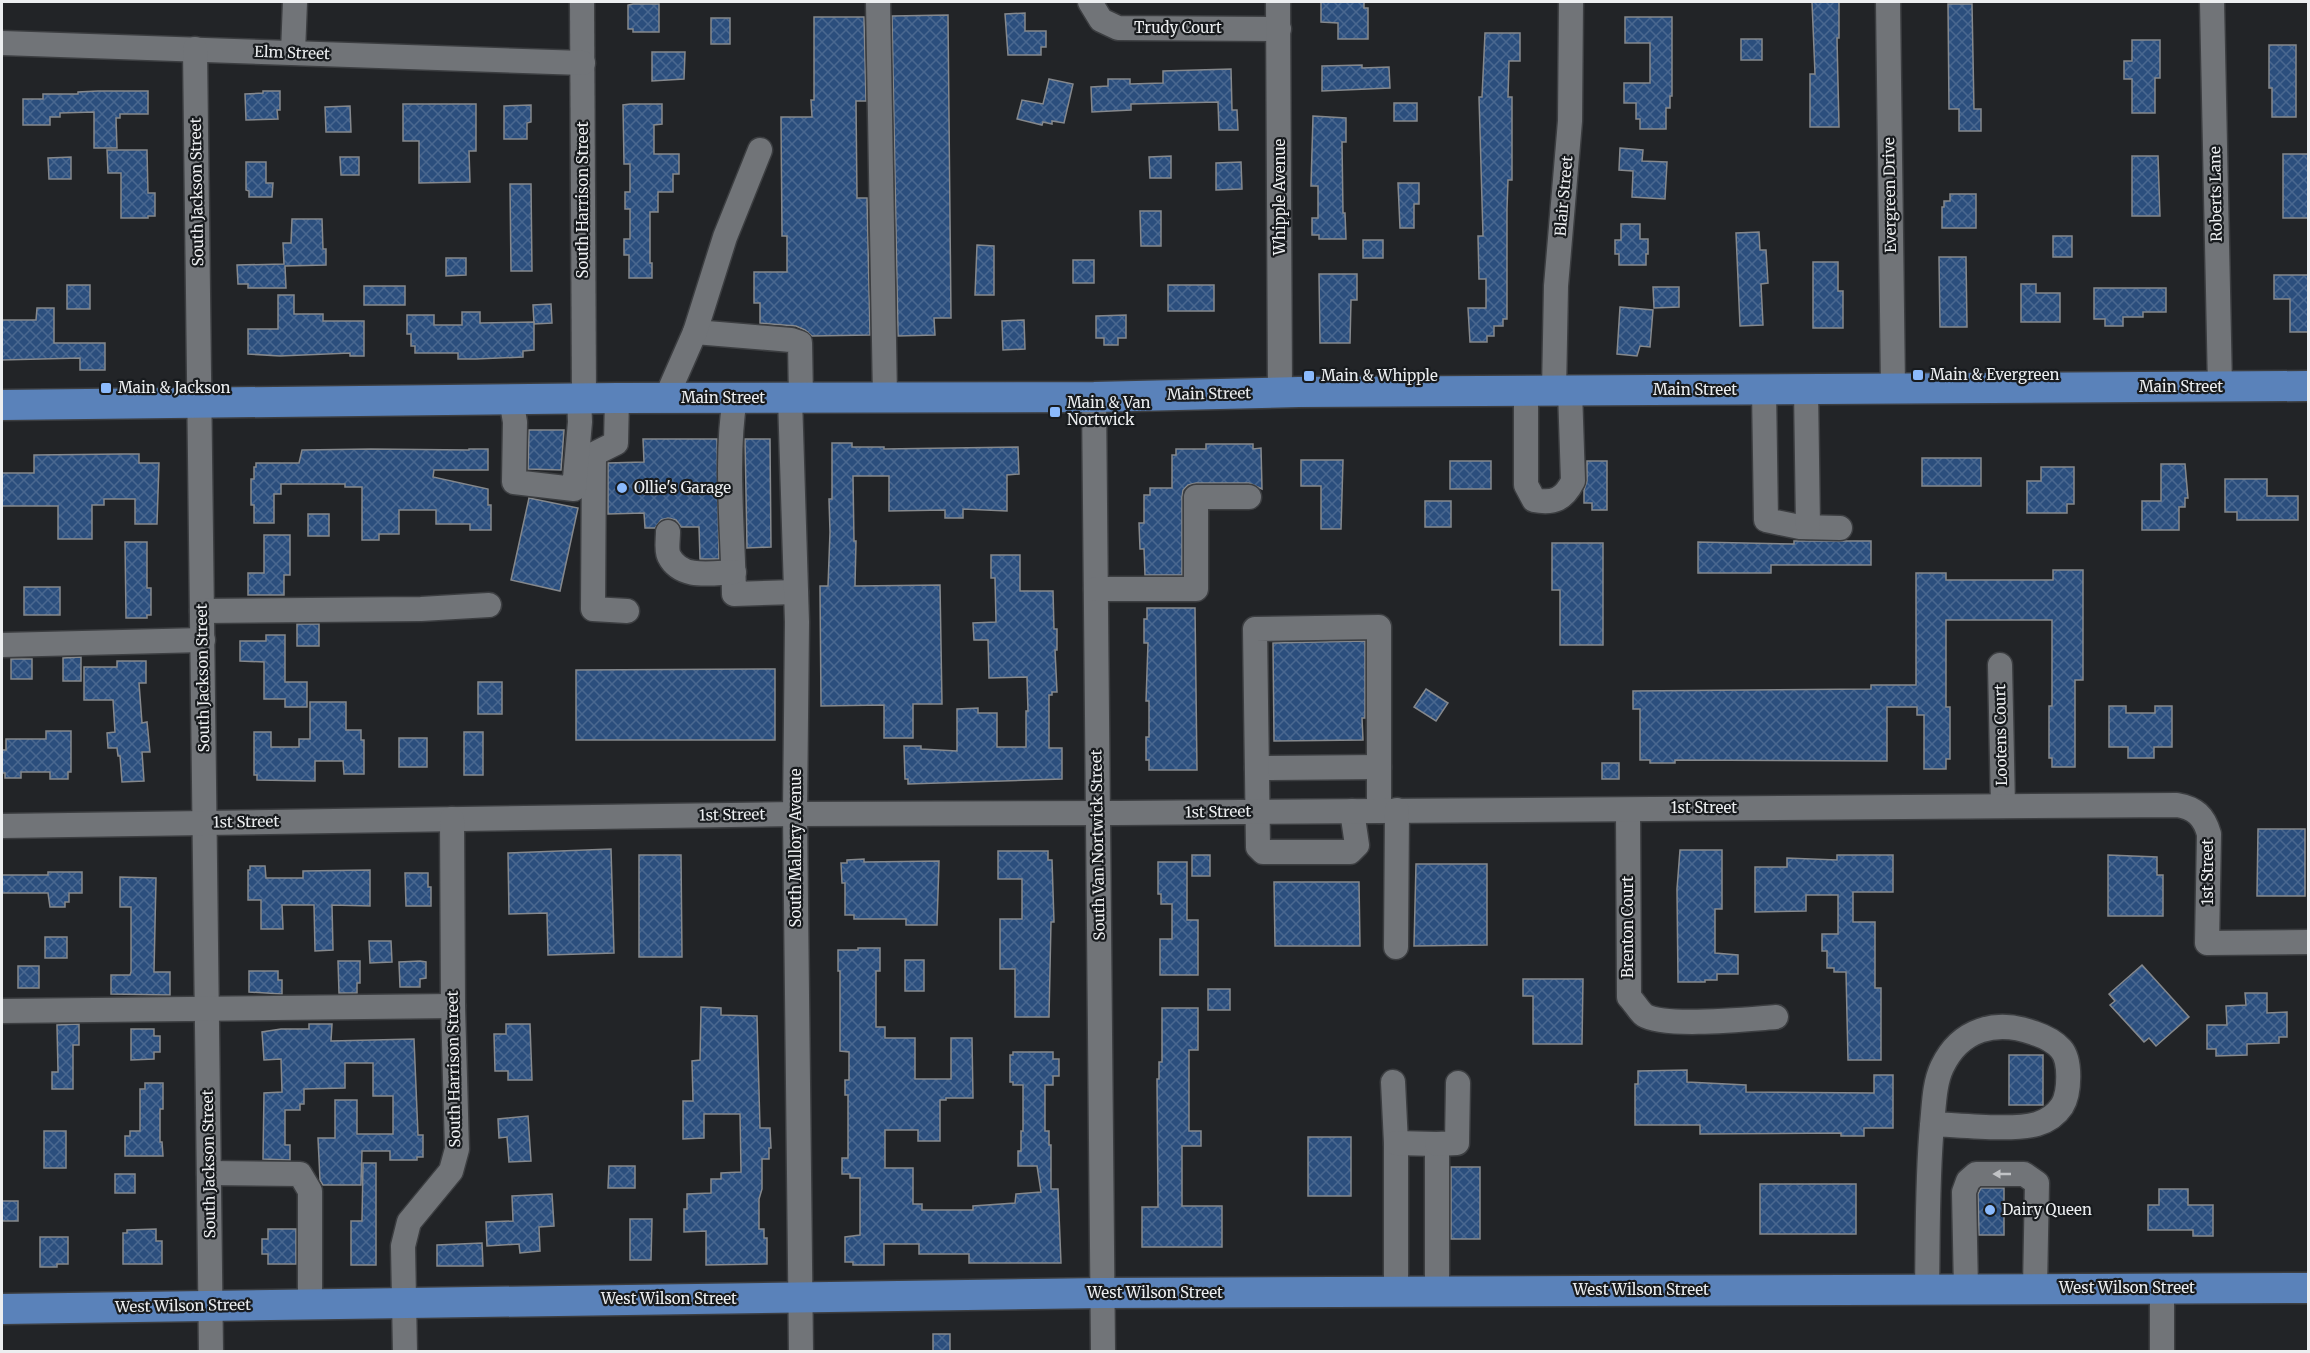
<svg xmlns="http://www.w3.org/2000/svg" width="2310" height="1353" font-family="Merriweather,serif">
	<defs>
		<pattern id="building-cross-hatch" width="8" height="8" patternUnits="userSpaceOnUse" patternTransform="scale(1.5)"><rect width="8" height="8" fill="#2b4e7d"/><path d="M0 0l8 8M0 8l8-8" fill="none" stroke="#4a6890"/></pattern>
	</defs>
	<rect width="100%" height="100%" fill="#222427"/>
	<g fill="url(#building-cross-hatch)" stroke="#85888c" stroke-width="1.5">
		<path d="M1321,2H1364V8H1368V39H1338V23L1321,22Z"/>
		<path d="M1812,2H1839V38H1837L1839,127H1810V74H1815Z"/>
		<path d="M633,4H659V32H633V29H628V5Z"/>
		<path d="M1948,4H1972L1974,109H1981V131H1959V109H1949Z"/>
		<path d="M1025,13V31H1046V47H1041V55H1008L1005,14Z"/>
		<path d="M948,15L951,318H934L935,335L898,336L892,16Z"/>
		<path d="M814,17H864L866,101H856L857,198H867L870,335L812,336L805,330L796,326L760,323V303H754V272H787V236H782L781,117H812L811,100H814Z"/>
		<path d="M1625,17H1672V96H1670V108H1666V129H1640V119H1636V103H1624V83H1650V43H1625Z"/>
		<rect x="711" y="18" width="19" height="26"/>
		<path d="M1485,33H1520V61H1509L1508,97H1512V180H1508L1507,209V319H1503V326H1494V336H1487V342H1470L1468,308H1486V279H1479L1478,236H1483L1479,97H1482Z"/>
		<rect x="1741" y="39" width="21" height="21"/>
		<path d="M2132,40H2160V78H2155V113H2132V79H2124V61H2132Z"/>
		<path d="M2269,45H2296V117H2272V88H2269Z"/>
		<path d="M652,52H685L684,79L652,81Z"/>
		<path d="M1362,65V68L1389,67L1390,88L1322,91V66Z"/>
		<path d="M1231,69L1232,110H1237L1238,130H1219L1218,102L1131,104V110L1092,112L1091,87L1108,86V79H1130V84L1163,83V71Z"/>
		<path d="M1049,79L1073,84L1064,123L1052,121V124L1043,122L1042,125L1017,119L1022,100L1043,104Z"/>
		<path d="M98,91H148V114H120V118H116L117,148H94V112L60,113V117H50V125H23V99H43V94H78V92Z"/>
		<path d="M263,91H280V110H277L278,119L246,120L245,94L263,93Z"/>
		<rect x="1394" y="103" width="23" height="18"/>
		<path d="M403,104H476V151H469L470,182L419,183V141H403Z"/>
		<path d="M630,104H662V124L654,125V154H679V174H673V192H658V212H650V263H652V278H629V255H624V239H630V209H625V192H630V164H624L623,105Z"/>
		<path d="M531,105V122L527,123V139H504V106Z"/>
		<path d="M350,106L351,132H326L325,107Z"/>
		<path d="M1313,116L1346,118V142H1342L1343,213H1345L1346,239H1319V235H1312V218H1318V186H1311Z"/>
		<path d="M1620,148L1643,150L1642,161L1667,162L1665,199L1632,197L1633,171L1619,170Z"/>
		<path d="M107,150H147L148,193H155V216H148V218H121V173H108Z"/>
		<rect x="2283" y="154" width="25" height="64"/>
		<path d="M1171,156V178H1150L1149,157Z"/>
		<path d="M2132,156H2158L2160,216H2132Z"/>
		<path d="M71,157V179H49L48,158Z"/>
		<path d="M340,157H359V175H341Z"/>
		<path d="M246,162H266V183H273L272,197H249V191L246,190Z"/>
		<path d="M1241,162L1242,189L1216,190V163Z"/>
		<path d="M1398,183H1419V204H1414V228H1400Z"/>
		<path d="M510,184H531L532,271H511Z"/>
		<path d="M1950,194H1976V228H1942V207H1944V201H1950Z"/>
		<path d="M1140,211H1161V246H1141Z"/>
		<path d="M292,219H322L323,249H326V265L285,266L286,288H248V284H238L237,265L284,264L283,243H291Z"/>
		<path d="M1621,224H1640V239H1648V254H1646V265H1619V254H1615V240H1621Z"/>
		<path d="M1759,232L1760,250H1766L1768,283L1761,284L1763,325L1740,326L1736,233Z"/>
		<rect x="2053" y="236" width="19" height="21"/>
		<rect x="1363" y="240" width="20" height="18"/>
		<path d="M977,245L994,246V295H975Z"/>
		<path d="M1939,257H1966L1967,327H1940Z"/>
		<path d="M446,258H466V275L446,276Z"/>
		<rect x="1073" y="260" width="21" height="23"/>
		<path d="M1813,262H1838V291H1843V328H1813Z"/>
		<path d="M1319,274H1357V300H1351L1350,343H1320Z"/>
		<path d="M2274,275H2308V332H2290V299H2274Z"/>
		<path d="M2021,284H2036V293H2060V322H2021Z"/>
		<rect x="67" y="285" width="23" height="24"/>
		<rect x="1168" y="285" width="46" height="26"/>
		<rect x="364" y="286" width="41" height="19"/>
		<path d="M1653,287H1679V307L1654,308Z"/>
		<path d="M2094,288H2166V312H2143V317H2123V326H2105V319H2094Z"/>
		<path d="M278,295H294V314H323V321H364V356H350V353L280,356L248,354V329H278Z"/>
		<path d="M551,304L552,323L534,324L533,305Z"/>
		<path d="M1620,307L1653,310L1650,347L1640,346L1637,356L1617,354Z"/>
		<path d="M37,308H54V343H105V370H80V358L2,360V320H36Z"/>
		<path d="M462,312H480V323L534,322V350L523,351V357L476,359H458V353H415V346H411V334H407V315H434V325H462Z"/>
		<path d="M1126,315V338H1118V345H1104V338H1096V316Z"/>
		<path d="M1024,320L1025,349L1003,350L1002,321Z"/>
		<path d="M529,430H564L561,470L528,469Z"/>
		<path d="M643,439H717L719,559H700L699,527H681L676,520L668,518L661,520L655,528H645L644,513L608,514V463L644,462Z"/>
		<path d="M745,439H770L771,547L747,548Z"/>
		<path d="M832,443H852V447H884V449L1018,447L1019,474L1007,475V511L963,509V518H945V510L889,511V476H853L854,541H856L855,586L940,585L942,704H913V738H884V705L821,706L820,586H828L830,532L829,499H832Z"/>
		<path d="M1206,444H1253V449L1261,448L1262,489L1249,483H1196L1188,485L1183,490L1182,497V575H1145L1144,549H1140L1139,523H1144V495H1150V488H1172V455H1176V449H1206Z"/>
		<path d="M371,449L469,450V449H488V470H434L433,477L488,489V505H491V530H470V524H436V510H399V534H379V540H362V487H345V484H281V494H274V523H254V505H251V479H254V467H256V463H299L302,450Z"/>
		<path d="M123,454H139V463H159L157,524H135V499H104V505H92V539H58V506H2V473H34V455Z"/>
		<rect x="1922" y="458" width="59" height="28"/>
		<path d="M1301,460H1343L1341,529H1321V486H1301Z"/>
		<rect x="1450" y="461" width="41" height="28"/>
		<path d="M1587,461H1607V510H1592V503H1584V490L1587,481Z"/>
		<path d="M2161,464H2185L2188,498H2185V507H2179V530H2142V501H2161Z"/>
		<path d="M2041,467H2074V504H2067V513H2027V481H2041Z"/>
		<path d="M2225,479H2267V496H2298V520H2237V512H2225Z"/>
		<path d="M529,498L578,508L560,591L511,580Z"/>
		<rect x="1425" y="501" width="26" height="26"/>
		<rect x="308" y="514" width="21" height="22"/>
		<path d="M264,535H290V575H284V595H248V573H264Z"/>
		<path d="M1794,541H1871V565H1771V573H1698V542L1794,544Z"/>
		<path d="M125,542H147V588H151V615H147V618H126Z"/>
		<path d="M1552,543H1603V645H1560V590H1552Z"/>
		<path d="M991,555H1020V591H1053L1054,629H1057V650H1055L1057,692H1052V695H1049V748H1062V779L908,784V779H905L904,746H921V749L957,751V709L978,708V713H997V747H1026V711H1028L1027,677L989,678L988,640H974L973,623L996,622L995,578H991Z"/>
		<path d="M2053,570H2083V680H2075V767H2052V758H2049V706H2052V620H1946V707H1950V759H1946V769H1924V715H1917V707H1887V761L1675,760V763H1650V760H1640V709H1633V691L1871,689V685H1916V573H1946V580H2053Z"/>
		<rect x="24" y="587" width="36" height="28"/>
		<path d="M1147,608H1195L1197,770H1149V760H1146V737H1149V701H1146L1148,643H1144V619H1147Z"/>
		<rect x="297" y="624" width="22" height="22"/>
		<path d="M266,635H285V682H307V707H285V699H264V662L240,661V641H266Z"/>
		<path d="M1365,641V718H1362L1363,740L1274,741L1273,643Z"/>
		<path d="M81,657V681H63V658Z"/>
		<rect x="11" y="659" width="21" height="20"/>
		<path d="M117,661H146V683H139L142,723L147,722L150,752H142L144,781L122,782L120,756H118L117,748H108L107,733L115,732L113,700H84V667H117Z"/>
		<path d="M775,669V740H576V670Z"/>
		<rect x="478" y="682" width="24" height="32"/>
		<path d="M1426,689L1448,703L1436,721L1414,707Z"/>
		<path d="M310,702H346V730H361V740H364V774H344L343,761H315V781L257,780V775H254V732H271V747H299V739H310Z"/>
		<path d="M2109,706H2126V713H2155V706H2172V747H2154V758H2128V747H2109Z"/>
		<path d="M46,731H71V772H68V779H50V772H21V778H5V773H2V750H6V739H46Z"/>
		<rect x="464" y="732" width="19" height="43"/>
		<rect x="399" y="738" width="28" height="29"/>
		<rect x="1602" y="763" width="17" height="16"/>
		<path d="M2258,829H2305V896H2257Z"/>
		<path d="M611,849L614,953L548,955L547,913L509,914L508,853Z"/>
		<path d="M1680,850H1722V909H1715V953L1738,955V974H1717V980H1705V982H1678L1677,889Z"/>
		<path d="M998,851H1048V860H1052L1054,922H1051L1049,1017H1015V969H1000V919H1022V879H998Z"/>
		<path d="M639,855H681L682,957H639Z"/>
		<rect x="1192" y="855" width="18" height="21"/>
		<path d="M1837,855H1893V892H1853V922H1875V988H1881V1060H1848L1846,972H1834V968H1827V951H1822V934H1838V895H1806V911L1755,912V867H1787V858L1837,860Z"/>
		<path d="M2108,855L2157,857V875H2163V916H2108Z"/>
		<path d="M864,859V862L939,861L937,925H906V919H854V915H845V883H842L841,863H847V860Z"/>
		<path d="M1158,862H1187V920H1198V975H1160V939H1172V904H1161V894H1158Z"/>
		<path d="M1416,864H1487V945L1414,946Z"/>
		<path d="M250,866H265L266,878H303V871L370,870V906L332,905L333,950L315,951L314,905H282L283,929H261V900H248V870H250Z"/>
		<path d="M48,872H82V893H69V902H65V907H50L48,893H2V875H48Z"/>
		<path d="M405,873H428V887H431V906H406Z"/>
		<path d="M120,877L156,878L154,972H170V995L111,994V975H130L131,972V907H120Z"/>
		<path d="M1274,882H1359L1360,946H1275Z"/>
		<rect x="45" y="937" width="22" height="21"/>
		<path d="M369,941H391L392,962L370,963Z"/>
		<path d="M858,948H880V971H876V1027H885V1038H915V1079H951V1038H972L973,1098H946V1100H940V1141H918V1130H885V1168H913V1204H922V1210H973V1206L1015,1203L1016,1194L1041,1192L1037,1166H1018V1151H1021V1131H1023V1085H1013V1082H1010V1055H1013V1052H1053V1059H1059V1076H1053V1085H1045V1131H1049V1145H1051V1189H1058L1061,1263H969V1254H919V1244H884V1265H853V1262H845V1237L860,1235V1178H850V1174H842V1158H848V1095H845V1080H849V1052L840,1051V971H838V950H858Z"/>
		<rect x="905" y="960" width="19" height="31"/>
		<path d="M338,961H360V983H357V993H339Z"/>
		<path d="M420,961L426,962V978L420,979V987H400L399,962Z"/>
		<path d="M2142,965L2189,1017L2156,1046L2149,1038L2144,1042L2110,1005L2115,1001L2109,994Z"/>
		<rect x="18" y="966" width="21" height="22"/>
		<path d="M249,971H278V980H282V994L249,992Z"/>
		<path d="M1523,979H1583L1582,1044H1533V996H1523Z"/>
		<rect x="1208" y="989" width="22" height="21"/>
		<path d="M2245,993H2267V1013L2287,1012V1037H2279V1043L2247,1044V1055L2216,1056V1049H2207V1025H2227L2226,1006L2246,1005Z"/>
		<path d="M701,1007L721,1008V1015L757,1016L760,1128H770L771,1148H769V1159H762V1189L759,1199V1229H764V1238H767V1264L706,1265V1231L684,1232V1209H687V1194L711,1193V1179H721V1173L741,1172L740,1114H704V1138L683,1139V1101H693L692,1061L700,1060Z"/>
		<path d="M1162,1008H1198V1050H1189V1131H1201V1146H1182V1206H1222V1247H1142V1207H1158L1157,1079H1159V1062H1162Z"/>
		<path d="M79,1024V1045H73V1089H52V1072H58L57,1025Z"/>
		<path d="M309,1024H332L331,1041L414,1039L418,1135H423V1157H417V1160H390V1151H362L361,1185H323L320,1180L318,1138H335V1100H357V1134H393V1096H373V1063H345V1088L304,1089V1104H300V1110H285V1145H290V1160L263,1159L264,1093L282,1092L281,1059L264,1060L262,1032L281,1029H309Z"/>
		<path d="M506,1024H530L532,1080H508V1071H495L494,1034H506Z"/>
		<path d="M131,1029H154V1036H160V1052H154V1059L131,1060Z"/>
		<rect x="2009" y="1055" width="34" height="50"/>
		<path d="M1687,1070V1082L1746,1085V1092L1874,1093V1075H1893V1128H1864V1136H1841V1133L1700,1134V1125H1635V1084H1638V1071Z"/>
		<path d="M145,1083H163V1109H160V1142H162L163,1156H125V1136H130V1131H140V1089H145Z"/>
		<path d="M528,1116L531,1161L509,1162L507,1137L499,1138L498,1119Z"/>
		<rect x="44" y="1131" width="22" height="37"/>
		<rect x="1308" y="1137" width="43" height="59"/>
		<path d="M363,1163H376V1265H351V1221H362Z"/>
		<path d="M609,1166H635V1188H608Z"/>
		<rect x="1451" y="1167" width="29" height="72"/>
		<rect x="115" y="1174" width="20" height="19"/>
		<rect x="1760" y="1184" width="96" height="50"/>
		<path d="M1981,1188H2004V1235H1979L1978,1194Z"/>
		<path d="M2159,1189H2188V1205H2213V1236H2193V1230H2148V1205H2159Z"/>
		<path d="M552,1194L554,1226L539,1227L540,1251L520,1253L519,1244L487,1246L486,1222L513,1221L512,1196Z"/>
		<rect x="2" y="1201" width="16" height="20"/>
		<path d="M630,1219H652L651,1260H630Z"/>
		<path d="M156,1229V1241H162V1264H123V1233H127V1230Z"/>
		<path d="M268,1229H296V1264H268V1254H262V1239H268Z"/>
		<path d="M40,1237H68V1264H57V1267H40Z"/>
		<path d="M482,1243L483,1266H437V1245Z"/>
		<rect x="933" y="1334" width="17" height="18"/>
	</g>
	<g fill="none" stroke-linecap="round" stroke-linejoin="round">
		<defs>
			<g id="minor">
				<path d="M582,2L584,398"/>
				<path d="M878,2L885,397"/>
				<path d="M1090,2L1101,20L1118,28L1279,29"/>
				<path d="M1278,2L1280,392"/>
				<path d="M1888,2L1893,388"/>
				<path d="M2212,2L2220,387"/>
				<path d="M2,43L583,63"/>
				<path d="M195,49L211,1352"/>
				<path d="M293,52L295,2"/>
				<path d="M695,332L791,340L800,343L801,398"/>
				<path d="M1764,389L1766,520L1800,527L1840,528"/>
				<path d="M1806,389L1808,527"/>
				<path d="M1526,391V485L1534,500C1554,504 1564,499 1573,481L1570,391"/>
				<path d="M1554,391L1556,286L1570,121L1571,2"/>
				<path d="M1094,397L1103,1352"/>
				<path d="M617,398L616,443L594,454L593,609L627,611"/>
				<path d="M666,398L695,332L725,237L760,150"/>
				<path d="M735,398C725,458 733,533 734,594L796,592"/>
				<path d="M790,398L797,622L795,814L801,1352"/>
				<path d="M511,399L515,422L514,482L574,489L580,422L579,398"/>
				<path d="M668,532C668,539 666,550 669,556C681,580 712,573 734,572"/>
				<path d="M1096,589H1196V497H1249"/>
				<path d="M202,611L421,609L489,605"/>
				<path d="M2,645L203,640"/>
				<path d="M2000,665L2003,806"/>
				<path d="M1257,768L1379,767"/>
				<path d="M1628,810L1629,997C1634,1002 1639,1011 1644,1015C1665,1028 1749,1019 1776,1017"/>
				<path d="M1352,811L1357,845L1350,852H1263L1258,847L1255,629L1379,627V811"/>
				<path d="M2,826L795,814L1118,813L2177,805C2195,808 2204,816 2209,834L2207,943L2308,942"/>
				<path d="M1396,947L1397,810"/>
				<path d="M2,1011L453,1006"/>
				<path d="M1393,1082L1396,1143V1292"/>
				<path d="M1396,1143L1437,1144V1291"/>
				<path d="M1437,1144L1457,1143L1458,1083"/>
				<path d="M209,1173L300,1174L310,1191V1304"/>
				<path d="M2162,1288V1352"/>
				<path d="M1927,1289C1928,1234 1927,1179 1932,1125C1934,1106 1934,1084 1942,1067C1960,1029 1996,1019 2034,1033C2043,1036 2054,1041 2061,1049C2071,1060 2070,1093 2062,1106C2056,1115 2047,1121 2037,1124C2013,1131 1959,1125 1932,1124"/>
				<path d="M1966,1289L1964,1192L1968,1181L1976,1174H2024L2037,1183L2035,1288"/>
				<path d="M405,1352L403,1246L409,1222L451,1171L457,1149L453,1006L452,819"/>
			</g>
			<g id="major">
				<path d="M2,405L617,398L1094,397L1299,392L2308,386"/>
				<path d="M2,1309L1102,1293L2308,1288"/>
			</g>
		</defs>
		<use href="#minor" stroke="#3c3e41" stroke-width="27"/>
		<use href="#major" stroke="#3c3e41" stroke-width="33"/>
		<use href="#minor" stroke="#717478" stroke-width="24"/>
		<use href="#major" stroke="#5a82ba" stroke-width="30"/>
	</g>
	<defs><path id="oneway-solid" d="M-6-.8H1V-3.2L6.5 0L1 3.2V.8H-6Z" transform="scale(1.5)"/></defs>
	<use fill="#c1c3c6" href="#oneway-solid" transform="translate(2002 1174) rotate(180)"/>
	<g fill="#8bbafc" stroke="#181b1e" stroke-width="2">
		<rect x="1912" y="369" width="12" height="12" rx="3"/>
		<rect x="1303" y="370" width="12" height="12" rx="3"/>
		<rect x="100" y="382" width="12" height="12" rx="3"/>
		<rect x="1049" y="406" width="12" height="12" rx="3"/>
		<circle cx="622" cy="488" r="6"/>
		<circle cx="1990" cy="1210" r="6"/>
	</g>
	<g text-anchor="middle" stroke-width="4.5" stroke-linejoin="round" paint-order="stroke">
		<g font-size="15" fill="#eceef0" stroke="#181b1e">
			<text x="1178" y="33">Trudy Court</text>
			<text transform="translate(292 53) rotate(2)" y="5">Elm Street</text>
			<text transform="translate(197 192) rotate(-91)" y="5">South Jackson Street</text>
			<text transform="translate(2216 194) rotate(-91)" y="5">Roberts Lane</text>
			<text transform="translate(1890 195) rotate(-91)" y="5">Evergreen Drive</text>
			<text transform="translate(1564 196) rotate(-85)" y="5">Blair Street</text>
			<text transform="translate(1280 197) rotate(-90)" y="5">Whipple Avenue</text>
			<text transform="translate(583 200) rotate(-90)" y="5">South Harrison Street</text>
			<text x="2181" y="392">Main Street</text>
			<text x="1695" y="395">Main Street</text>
			<text transform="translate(1209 394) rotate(-1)" y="5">Main Street</text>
			<text x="723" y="403">Main Street</text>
			<text transform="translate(203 678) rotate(-91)" y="5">South Jackson Street</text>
			<text transform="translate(2001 735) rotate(-91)" y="5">Lootens Court</text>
			<text x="1704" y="813">1st Street</text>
			<text transform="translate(1218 812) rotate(-1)" y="5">1st Street</text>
			<text transform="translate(732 815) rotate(-1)" y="5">1st Street</text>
			<text transform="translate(246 822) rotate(-1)" y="5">1st Street</text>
			<text transform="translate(1098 845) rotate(-91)" y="5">South Van Nortwick Street</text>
			<text transform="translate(796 848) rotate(-90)" y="5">South Mallory Avenue</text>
			<text transform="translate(2208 872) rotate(-90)" y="5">1st Street</text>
			<text transform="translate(1628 927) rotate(-90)" y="5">Brenton Court</text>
			<text transform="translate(454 1069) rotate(-91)" y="5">South Harrison Street</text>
			<text transform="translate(209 1164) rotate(-91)" y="5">South Jackson Street</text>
			<text x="2127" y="1293">West Wilson Street</text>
			<text x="1641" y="1295">West Wilson Street</text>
			<text x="1155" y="1298">West Wilson Street</text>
			<text x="669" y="1304">West Wilson Street</text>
			<text transform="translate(183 1306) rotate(-1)" y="5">West Wilson Street</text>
		</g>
		<g font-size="15" fill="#eceef0" stroke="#181b1e" text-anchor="start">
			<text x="1930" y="380">Main &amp; Evergreen</text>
			<text x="1321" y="381">Main &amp; Whipple</text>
			<text x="118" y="393">Main &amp; Jackson</text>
			<text x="1067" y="408">Main &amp; Van<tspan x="1067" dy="17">Nortwick</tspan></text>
			<text x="634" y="493">Ollie's Garage</text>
			<text x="2002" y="1215">Dairy Queen</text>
		</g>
	</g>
	<rect width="2310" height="1353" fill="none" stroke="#eceef0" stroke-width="6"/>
</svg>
